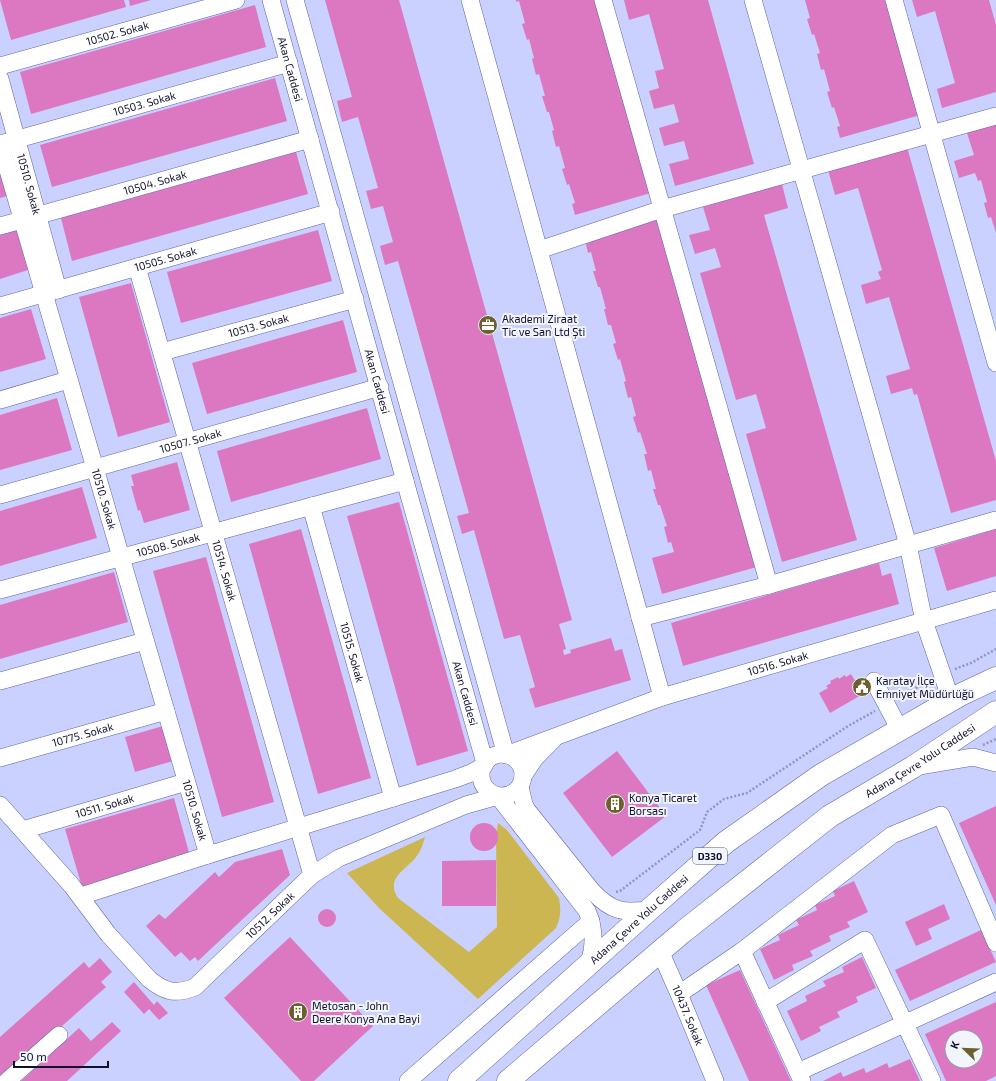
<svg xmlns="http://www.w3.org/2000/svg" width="996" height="1081" font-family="'Exo 2',sans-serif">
	<rect width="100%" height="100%" fill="#cad1fe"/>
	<path fill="#cbb651" d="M498,823L507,830L559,898C561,910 561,917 556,928L478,999L380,909L347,873L425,837C423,844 421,851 416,857C406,870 385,878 398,898L469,952L497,927L496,835Z"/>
	<g fill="#dc78c2" fill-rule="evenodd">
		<path d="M0,0H124L126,7L11,40Z"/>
		<path d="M129,0H151L130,6Z"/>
		<path d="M325,0H399L572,620L559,624L566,649L563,650L564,655L571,653L570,650L611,638L615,651L622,649L631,680L535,708L529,689L535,687L520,635L504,639L474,530L462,534L457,516L469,513L398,261L385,265L380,246L393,242L383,206L371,209L366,191L378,188L358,117L342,122L337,101L352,97Z"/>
		<path d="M516,0H601L654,192L575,215L572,204L575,203L569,184L567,185L562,169L565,168L559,146L556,147L552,131L554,130L549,112H547L542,96H545L539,74L536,75L532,59L534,58L529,39L527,40L522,24L525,23L519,1L516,2Z"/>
		<path d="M624,0H708L754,164L675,186L669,164L689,159L684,141L664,146L659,128L679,122L674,104L654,109L649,91L659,88L655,71L664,69L649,14L629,20Z"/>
		<path d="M805,0H888L920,115L840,138L837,127L840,126L834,107L832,108L827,92L830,91L824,69L821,70L817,54L820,53L814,34L812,35L807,19L810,18Z"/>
		<path d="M912,0H989L996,25V92L942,108L937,89L955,83L935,11L917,17Z"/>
		<path d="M255,5L266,47L31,114L20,72Z"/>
		<path d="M275,78L287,121L52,187L40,145Z"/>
		<path d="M996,122V233L991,217L988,218L984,203L987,202L981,180L978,181L975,173L959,178L954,161L974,155L966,130Z"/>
		<path d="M907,147L996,461V500L951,513L917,394L914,395L912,388L891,394L886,376L910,369L889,297L866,304L861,285L881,279L878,272L882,270L858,188L835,195L828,170Z"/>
		<path d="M296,152L308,194L72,261L61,218Z"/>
		<path d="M0,172L7,196L0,198Z"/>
		<path d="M782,184L788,208L764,215L857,540L782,562L746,434L766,428L756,394L736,400L700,273L721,267L715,248L695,254L689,235L710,230L703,207Z"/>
		<path d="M664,218L760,566L662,594L652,558L674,552L671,542L668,543L664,527L667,526L660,505H658L653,489H656L651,470L648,471L644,454H647L640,432L638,433L633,417L636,416L631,397L628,398L624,382L626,381L620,359L618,360L613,344L616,343L611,325H608L604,309H606L600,287H598L593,271H596L591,252L588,253L585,240Z"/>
		<path d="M16,229L28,270L0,279V234Z"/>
		<path d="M318,230L332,281L181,323L167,272Z"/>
		<path d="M131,283L170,422L118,437L79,297Z"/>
		<path d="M31,309L46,359L0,372V318Z"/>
		<path d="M343,320L357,372L207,414L192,363Z"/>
		<path d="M57,398L72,450L0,470V415Z"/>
		<path d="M367,408L381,459L231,502L217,451Z"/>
		<path d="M177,462L190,510L144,523L140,510L138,511L131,486H134L131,475Z"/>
		<path d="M82,487L97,538L0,566V511Z"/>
		<path d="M399,502L468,751L417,766L347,516Z"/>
		<path d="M301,529L371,778L318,794L249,544Z"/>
		<path d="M996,529V576L947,591L934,548Z"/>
		<path d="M206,557L274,802L222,817L153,571Z"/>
		<path d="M879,563L882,576L891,573L899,604L683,666L671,623Z"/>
		<path d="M114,572L128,622L0,659V605Z"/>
		<path d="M851,674L863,694L830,713L819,693L828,688L826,686L831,683L830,681L838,677L839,679L845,675L846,677Z"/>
		<path d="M163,726L173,761L135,772L125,737Z"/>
		<path d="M617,751L666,816L612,857L563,793Z"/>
		<path d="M174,798L190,856L82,887L65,829Z"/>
		<path d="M996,806V905L959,823Z"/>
		<circle cx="484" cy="837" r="14"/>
		<path d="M282,849L290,875L198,961L195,957L190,961L181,952L175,957L146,926L159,914L165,919L215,872L219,877L235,862Z"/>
		<path d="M496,860V906H442V861Z"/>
		<path d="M854,881L868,912L847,922L850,927L829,936L831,941L810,951L813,956L792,965L794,970L774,980L760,949L780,940L778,935L799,925L796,920L817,910L815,905L835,896L833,891Z"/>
		<path d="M944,904L950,919L928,929L932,939L916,946L905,922Z"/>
		<circle cx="327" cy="918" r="9"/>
		<path d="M981,930L996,962L910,1001L895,970Z"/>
		<path d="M290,937L373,1026L314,1081H301L224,998Z"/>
		<path d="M862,957L876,988L856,997L858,1002L837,1012L840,1017L819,1027L821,1031L801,1041L787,1011L807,1001L805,996L826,986L823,981L844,972L842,967Z"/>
		<path d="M100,958L112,972L101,982L106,987L0,1081V1037L84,962L89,968Z"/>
		<path d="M740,970L791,1081H749L706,985Z"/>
		<path d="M134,982L154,1005L157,1001L168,1013L159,1020L149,1009L144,1014L124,992Z"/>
		<path d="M996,1002V1076L986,1081H946L925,1034ZM952,1037H976V1061H952Z"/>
		<path d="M112,1022L121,1031L67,1081H21L79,1028L91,1041Z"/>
		<path d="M910,1059L920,1081H823L841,1072L843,1077L864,1068L866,1073L887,1063L889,1068Z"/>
	</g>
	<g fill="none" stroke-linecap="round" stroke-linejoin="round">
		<defs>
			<g id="minor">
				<path id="s1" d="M271,0L405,481L485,763"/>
				<path id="s2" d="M295,0L506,755L662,697L996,600"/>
				<path d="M470,0L662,697"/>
				<path d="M603,0L769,585"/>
				<path d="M753,0L908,545L924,621L951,700"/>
				<path d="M894,0L996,363"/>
				<path id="s3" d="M0,66L236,0"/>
				<path id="s4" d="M0,79L58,290"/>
				<path id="s5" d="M0,143L208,855"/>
				<path id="s6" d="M0,144L289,63"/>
				<path id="s7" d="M0,226L310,139"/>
				<path d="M539,250L662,209L996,116"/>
				<path id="s8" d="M137,267L312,875"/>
				<path id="s9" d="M0,306L331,212"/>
				<path id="s10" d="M162,352L355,299"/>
				<path d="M0,400L68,380"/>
				<path id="s11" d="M0,495L380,387"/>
				<path id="s12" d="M311,506L393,798"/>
				<path id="s13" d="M0,590L405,481"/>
				<path d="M640,618L769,585L996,520"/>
				<path d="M0,681L145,641"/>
				<path d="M874,681L900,730"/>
				<circle cx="502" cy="775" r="21"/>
				<path id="s14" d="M0,758L166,711"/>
				<path d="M919,766L973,757L996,763"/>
				<path d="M523,776L535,758L553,740"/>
				<path d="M520,787L524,804L527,810L592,891C611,911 623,914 650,909"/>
				<path id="s15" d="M0,805L72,886L108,934L149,979C165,992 175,995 195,987L312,875L339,858L466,805L498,796L587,911C595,929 595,945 589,963"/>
				<path id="s16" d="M23,830L186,782"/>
				<path d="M81,896L208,855L455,779L471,773L484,766"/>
				<path id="s17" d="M660,951L679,994L715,1081"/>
				<path d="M742,951L892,835L941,815L996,943"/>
				<path d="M679,994L742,951L802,1081"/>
				<path d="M765,1002L865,940L932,1081"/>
				<path d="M798,1072L996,982"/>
				<path d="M7,1081L59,1035"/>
				<path d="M408,1081L591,921"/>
			</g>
			<g id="highway">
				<path id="s18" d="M459,1081L650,909L726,842L821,775L962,694L996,678"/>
				<path id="s19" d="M508,1081L684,931L830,816L913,767L996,712"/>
			</g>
		</defs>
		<use href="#minor" stroke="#5d64a7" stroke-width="18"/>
		<use href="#highway" stroke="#5d64a7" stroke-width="23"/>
		<g stroke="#9096bd" stroke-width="2.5" stroke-dasharray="2 2" stroke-linecap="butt">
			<path d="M955,669L971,663L996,649"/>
			<path d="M898,698L931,680"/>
			<path d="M983,745L996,739"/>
			<path d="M616,892L620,891L700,830L707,812L724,799L747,793L848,726L875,711"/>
		</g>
		<use href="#minor" stroke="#fff" stroke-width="17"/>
		<use href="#highway" stroke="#fff" stroke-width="22"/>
	</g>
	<defs>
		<symbol id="office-disc" viewBox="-11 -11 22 22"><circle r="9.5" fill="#6c612e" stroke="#f3f5fc"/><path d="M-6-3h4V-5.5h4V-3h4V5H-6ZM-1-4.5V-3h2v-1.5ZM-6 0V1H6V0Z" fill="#fff"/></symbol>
		<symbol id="civic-disc" viewBox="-11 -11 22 22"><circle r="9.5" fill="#6c612e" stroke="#f3f5fc"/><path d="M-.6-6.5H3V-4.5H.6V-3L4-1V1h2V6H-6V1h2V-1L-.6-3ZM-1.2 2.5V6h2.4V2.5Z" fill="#fff"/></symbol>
		<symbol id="building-disc" viewBox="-11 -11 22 22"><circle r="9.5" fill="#6c612e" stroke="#f3f5fc"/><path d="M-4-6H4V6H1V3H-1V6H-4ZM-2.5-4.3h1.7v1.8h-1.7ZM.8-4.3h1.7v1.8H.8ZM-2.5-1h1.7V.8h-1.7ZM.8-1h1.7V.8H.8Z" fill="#fff"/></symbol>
	</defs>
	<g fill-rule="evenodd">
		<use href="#office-disc" x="477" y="314" width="22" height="22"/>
		<use href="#civic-disc" x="851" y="676" width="22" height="22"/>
		<use href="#building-disc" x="604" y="793" width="22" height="22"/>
		<use href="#building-disc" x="287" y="1001" width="22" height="22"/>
	</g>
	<g text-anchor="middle" stroke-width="4" stroke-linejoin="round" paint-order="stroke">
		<rect fill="#f3f5fc" stroke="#54556a" stroke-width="1" x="693" y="848" width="34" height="16" rx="3"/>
		<g font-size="10" font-weight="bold" fill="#10112c">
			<text x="710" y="860">D330</text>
		</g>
		<g font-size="11" fill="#10112c" stroke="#f3f5fc">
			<text dy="4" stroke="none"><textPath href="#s3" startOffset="122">10502. Sokak</textPath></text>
			<text dy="4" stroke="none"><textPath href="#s1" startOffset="72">Akan Caddesi</textPath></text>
			<text dy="4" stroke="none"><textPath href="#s6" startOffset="150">10503. Sokak</textPath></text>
			<text dy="4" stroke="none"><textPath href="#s7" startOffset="161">10504. Sokak</textPath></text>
			<text dy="4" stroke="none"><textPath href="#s4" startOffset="109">10510. Sokak</textPath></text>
			<text dy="4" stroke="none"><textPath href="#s9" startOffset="172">10505. Sokak</textPath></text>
			<text dy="4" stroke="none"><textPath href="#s10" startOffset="100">10513. Sokak</textPath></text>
			<text dy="4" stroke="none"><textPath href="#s1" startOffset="396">Akan Caddesi</textPath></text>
			<text dy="4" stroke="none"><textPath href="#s11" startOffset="198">10507. Sokak</textPath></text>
			<text dy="4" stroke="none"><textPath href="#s5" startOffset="371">10510. Sokak</textPath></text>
			<text dy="4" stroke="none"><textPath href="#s13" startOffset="174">10508. Sokak</textPath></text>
			<text dy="4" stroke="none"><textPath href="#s8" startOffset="316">10514. Sokak</textPath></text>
			<text dy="4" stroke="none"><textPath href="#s12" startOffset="152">10515. Sokak</textPath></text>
			<text dy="4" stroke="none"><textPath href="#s2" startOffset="1071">10516. Sokak</textPath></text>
			<text dy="4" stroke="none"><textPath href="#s1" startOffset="720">Akan Caddesi</textPath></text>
			<text dy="4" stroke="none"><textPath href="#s14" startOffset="86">10775. Sokak</textPath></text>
			<text dy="4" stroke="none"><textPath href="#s19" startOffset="523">Adana Çevre Yolu Caddesi</textPath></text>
			<text dy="4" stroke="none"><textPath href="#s16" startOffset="85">10511. Sokak</textPath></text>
			<text dy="4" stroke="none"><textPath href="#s5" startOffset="695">10510. Sokak</textPath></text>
			<text dy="4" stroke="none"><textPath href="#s15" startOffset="383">10512. Sokak</textPath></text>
			<text dy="4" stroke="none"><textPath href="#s18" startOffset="242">Adana Çevre Yolu Caddesi</textPath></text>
			<text dy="4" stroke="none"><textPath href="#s17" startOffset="70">10437. Sokak</textPath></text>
		</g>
		<g font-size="11" fill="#10112c" stroke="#f3f5fc" text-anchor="start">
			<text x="502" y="323">Akademi Ziraat<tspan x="502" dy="13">Tic ve San Ltd Şti</tspan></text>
			<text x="876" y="685">Karatay İlçe<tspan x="876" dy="13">Emniyet Müdürlüğü</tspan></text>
			<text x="629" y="802">Konya Ticaret<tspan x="629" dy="13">Borsası</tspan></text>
			<text x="312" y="1010">Metosan - John<tspan x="312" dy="13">Deere Konya Ana Bayi</tspan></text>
		</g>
	</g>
	<g transform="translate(964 1049) rotate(293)"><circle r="19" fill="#f3f5fc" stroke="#989aa9"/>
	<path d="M0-3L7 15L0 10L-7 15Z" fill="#6c612e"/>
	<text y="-6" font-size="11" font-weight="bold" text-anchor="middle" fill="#10112c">K</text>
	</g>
	<path d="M14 1061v6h94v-6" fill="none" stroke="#10112c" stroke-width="2"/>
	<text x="20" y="1061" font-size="12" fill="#10112c" stroke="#f3f5fc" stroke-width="3" paint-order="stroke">50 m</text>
</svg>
